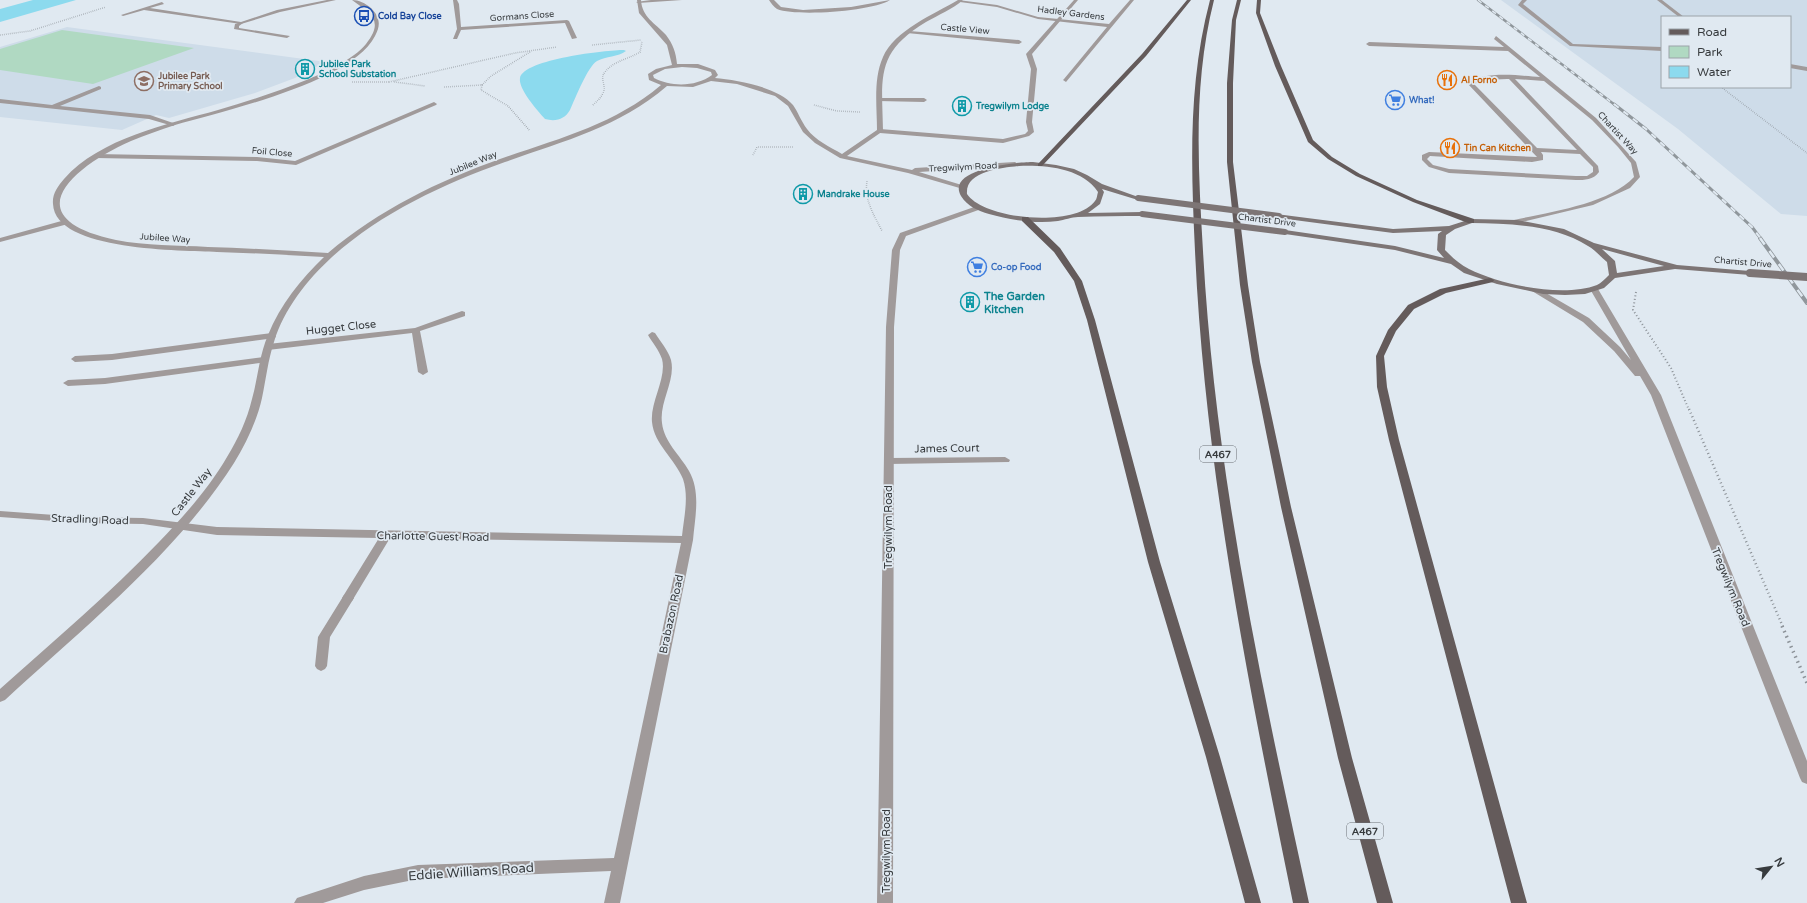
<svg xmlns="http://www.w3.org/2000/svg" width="1807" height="903" font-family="'Varela Round',sans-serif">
	<rect width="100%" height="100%" fill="#e0e9f1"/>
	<g fill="#cedce9" fill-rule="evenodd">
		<path d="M1501,0H1807V216L1781,214L1678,129ZM1662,17H1790V87H1662Z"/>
		<path d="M67,27L155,39L326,62L295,78L255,93L169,118L156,115L122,130L0,117V47Z"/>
	</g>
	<path fill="#b0d9c2" d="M62,30L194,48L93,84L0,70V49Z"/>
	<g fill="#8cdaee">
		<path d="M33,0H76L0,22V9Z"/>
		<path d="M624,50L626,51C618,57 606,56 597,61C588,66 575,99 570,110C565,119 556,122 545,119C538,111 518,89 520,78C524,59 607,50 624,50Z"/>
	</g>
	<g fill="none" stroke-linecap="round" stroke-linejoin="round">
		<g stroke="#8c9298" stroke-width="1.5" stroke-dasharray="0.5 1.5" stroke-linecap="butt">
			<path d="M0,35L30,31L106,7"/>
			<path d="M592,45L641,40"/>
			<path d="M352,82H389"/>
			<path d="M389,82L515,53L557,47"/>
			<path d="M394,82L425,86"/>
			<path d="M482,85L491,76L530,52"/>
			<path d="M444,87L482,85L481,90L508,106L530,131"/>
			<path d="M1721,87L1807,153"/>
			<path d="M593,105C597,101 601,98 603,93C607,86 599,79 605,72C613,61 629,59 640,52L642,42"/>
			<path d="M814,105L837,111L860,112"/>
			<path d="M753,155L757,147H793"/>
			<path d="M867,181C864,200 874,215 882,231"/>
		</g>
		<path stroke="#8c9298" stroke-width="2" stroke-dasharray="1 2.5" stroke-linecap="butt" d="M1636,292L1633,310L1671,368L1689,410"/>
		<path stroke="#8c9298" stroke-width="2.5" stroke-dasharray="1 3" stroke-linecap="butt" d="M1689,409L1783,627"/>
		<path stroke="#8c9298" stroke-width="3.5" stroke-dasharray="1.5 4" stroke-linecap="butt" d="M1782,626L1807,683"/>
		<g fill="#a09a9a" fill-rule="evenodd">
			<path d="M1074,0H1078L1032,54L1037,69L1032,122L1034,132L1029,136L1003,143L880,133L877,131L880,129L1003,139L1025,134L1028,131L1026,122L1031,69L1026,54Z"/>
			<path d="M1522,0H1527L1523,4L1573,44L1662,47V51L1570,46L1518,5Z"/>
			<path d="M241,22L243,23L239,26V28L290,36L287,38L234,29L235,24Z"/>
			<path d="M1496,36L1596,118L1636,162L1640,177L1630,188L1593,205L1514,224V220C1550,212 1609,204 1634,177L1631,163L1618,147L1592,120L1544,81L1515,79L1598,166L1599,172C1593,180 1585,180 1576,180L1449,173L1429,167L1422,160V155L1429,152L1537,157L1468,84C1483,70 1521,76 1540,77L1508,51L1369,46L1366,44L1369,42L1504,47L1494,39ZM1507,79H1509L1577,150L1537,148L1474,84L1485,80ZM1541,152L1580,154L1593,167V172L1587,176H1576L1449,169L1433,165L1427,159L1430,156L1532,162L1543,160V155Z"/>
			<path d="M99,86L101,87V89L60,106L150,115L176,124L173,126L149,119L0,103V99L52,105Z"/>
			<path d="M880,98H924L927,100L924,102L878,101V99Z"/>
			<path d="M272,333L276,336L275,338L112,360L75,362L71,359L75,356L112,354Z"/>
			<path d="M264,357L267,358L268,360L267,362L105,384L68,386L63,383L68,380L105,378Z"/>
			<path d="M1005,457L1010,460L1009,462L889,464L884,461L889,458Z"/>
			<path d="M348,594L352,595L354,598L330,637L327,666L325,669L321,671L317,669L315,666L318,637L344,595Z"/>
		</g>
		<g fill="#a09a9a" fill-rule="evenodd">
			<path d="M327,0H336L280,12L241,24L144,10L123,16L121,15L162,2L164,4L150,8L241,22L277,10Z"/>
			<path d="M453,0H457L459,4L461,27L567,20L569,21L577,38L572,39L565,23L461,30L457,39H453L457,29Z"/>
			<path d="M651,0H682L638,3L636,2Z"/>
			<path d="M769,0H774L781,7L803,10L851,7L890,0C873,11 797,17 777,9C774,7 771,3 769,0Z"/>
			<path d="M958,0L997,5L1038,17L1109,24L1130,0H1134L1066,82L1063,80L1064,79L1107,27L1038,19L997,7L960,2Z"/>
			<path d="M1657,0H1662L1684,17H1679Z"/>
			<path d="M909,31L1019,40L1022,42L1019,44L907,33Z"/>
			<path d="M1790,64L1807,67V71L1790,68Z"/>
			<path d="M434,102L437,104L436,105L296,165L257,161L96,158L93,156L96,154L257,157L295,161Z"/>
			<path d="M977,206L984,208L906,236L900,250L894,327L893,903H877L886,327L892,250L900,233Z"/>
			<path d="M65,220H68V224L0,242V238Z"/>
			<path d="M462,311L465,312V316L420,331L428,372L423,375L418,372L412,333L268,350L264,347L268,344L415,328Z"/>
			<path d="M652,332L655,333C660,341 668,350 671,360C676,380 659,402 662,423C664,442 680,455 689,471C701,492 695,517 693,540L620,903H604L611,871L418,879L364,890L323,903H294L297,898L364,876L418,865L614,858L681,543L390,538L352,601H344L342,598L379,538L217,535L143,524L82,523L0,517V511L82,517L143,518L217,527L682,536C684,517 689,497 683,479C675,459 654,444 652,422C650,402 667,378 662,359C659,350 652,342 648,335Z"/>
		</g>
		<g fill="#a09a9a" fill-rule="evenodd">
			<path d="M352,0C359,0 365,3 371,8C380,17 381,25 375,36C352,82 224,111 175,125C160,130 145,135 131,141C72,167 13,218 116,240C146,246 177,245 208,247C248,248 288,251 328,253C379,210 438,181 500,159C557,139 614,125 661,85L649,80L648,74L656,69L672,65L667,45L639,13L637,0H641C642,17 655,23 666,35C673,44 676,53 677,64H698L715,70L718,75L715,78C737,80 778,87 793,105C798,112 801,121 807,129C815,140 830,147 842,154L877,130C877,107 873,79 883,57C894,31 934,14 958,0H963C953,9 938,15 926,22C875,53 882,77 883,131L847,156L912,170L915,168L1015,162L1018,164L1015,166L919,172L965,186V188L963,189L908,173L840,158L815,143L803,132L788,106L775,96L737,84L711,81L693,87L667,86C618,128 563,141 505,162C443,184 381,213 332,257C307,280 284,309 274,342C268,360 266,379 262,398C257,421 246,443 234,463C177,553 83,628 5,700L0,702V689C54,641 109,594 159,542C184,516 209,488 227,457C238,439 247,420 252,399C258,378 259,356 268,335C280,305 301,279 324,257C288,255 252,253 217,252C184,250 55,252 53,204C52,194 58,186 64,179C100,138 168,124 218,110C249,101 279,91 309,79C326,72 354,59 366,44C385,20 370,13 352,0ZM682,67L697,68L711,72L712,75C696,87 671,87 654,78L653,75L665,69Z"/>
			<path d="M1591,287H1597L1598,289L1661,395L1807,761V784L1802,782L1800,778L1651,395L1640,376H1635L1614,351L1583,322L1532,291L1533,289H1539L1589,318L1620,347L1631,360L1590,289Z"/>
		</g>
		<g fill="#7d7575" fill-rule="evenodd">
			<path d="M1033,162L1056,165L1074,169L1087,175L1102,184L1141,198L1138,200L1102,189L1104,192L1100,204L1088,213L1142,212L1146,214L1142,216C1121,216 1099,216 1078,217C1072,217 1064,220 1058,221C1035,224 1010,220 989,214C978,211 967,206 961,196C945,168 1019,162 1033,162ZM1019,166C1046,165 1082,168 1098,192C1097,195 1097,199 1095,201C1076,228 984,220 967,194C965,171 1002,168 1019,166Z"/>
			<path d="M1276,214L1393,229L1449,226L1471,219L1517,220L1564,229L1594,243L1677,265L1750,271L1754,273L1750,275L1675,269L1615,278L1604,288L1585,294L1565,295L1543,294L1497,284L1464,273L1451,264L1395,250L1285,234L1281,232L1285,230L1395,246L1444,258L1437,250L1438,234L1442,231L1393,233L1279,218L1275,216ZM1472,223C1510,224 1554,224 1588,246C1595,250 1601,257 1607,262L1609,275C1605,279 1601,283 1597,285C1563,298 1501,285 1469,269C1459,264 1452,257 1445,250L1446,235L1455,229ZM1602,249L1664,266L1617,273L1615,261Z"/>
		</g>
		<g fill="#645b5b" fill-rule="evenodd">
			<path d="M1187,0H1191L1146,56L1042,166H1038V164L1142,54Z"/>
			<path d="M1210,0H1214C1193,83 1198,166 1203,251C1215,472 1262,688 1309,903H1293C1249,687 1205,471 1195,251C1191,166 1188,83 1210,0Z"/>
			<path d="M1237,0H1241L1236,20L1233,83V162L1248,285L1260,362L1291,507L1352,758L1393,903H1377L1338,758L1281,507L1252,362L1240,285L1227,162V83L1232,20Z"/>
			<path d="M1257,0H1261L1260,13L1281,66L1313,140L1332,157L1360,174L1417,200L1474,219V223H1468L1413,202L1356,176L1328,159L1308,142L1275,66L1256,13Z"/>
			<path d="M1022,217H1028L1060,248L1082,281L1095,320L1160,562L1220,757L1261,903H1245L1206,757L1148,562L1087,320L1074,281L1054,252L1022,221Z"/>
			<path d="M1490,278L1494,280L1493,282L1446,293L1414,309L1396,331L1384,356L1387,387L1399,440L1527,903H1511L1389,440L1377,387L1376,356L1388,330L1408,305L1440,289Z"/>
		</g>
		<defs>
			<path id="rail-far2" d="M1478,0L1615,105"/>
			<path id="rail-far1" d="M1614,104L1646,129L1752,227L1761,239"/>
			<path id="rail" d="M1760,238L1807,303"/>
		</defs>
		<use href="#rail-far2" stroke="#90979c" stroke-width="2.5"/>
		<use href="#rail-far1" stroke="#90979c" stroke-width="3"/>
		<use href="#rail" stroke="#90979c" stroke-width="4"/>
		<use href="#rail-far2" stroke="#e0e9f1" stroke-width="1.5" stroke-dasharray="4.5" stroke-linecap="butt"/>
		<use href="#rail-far1" stroke="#e0e9f1" stroke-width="2" stroke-dasharray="6" stroke-linecap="butt"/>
		<use href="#rail" stroke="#e0e9f1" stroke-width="2.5" stroke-dasharray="8" stroke-linecap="butt"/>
		<g stroke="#7d7575" stroke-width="6">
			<path d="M1138,198L1279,216"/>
			<path d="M1142,214L1285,232"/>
		</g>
		<path stroke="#7d7575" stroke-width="8" d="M1750,273L1807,277"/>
	</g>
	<defs>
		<symbol id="bus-ring" viewBox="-11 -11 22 22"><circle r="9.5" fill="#e0e9f1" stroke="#1a4fb4" stroke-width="1.5"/><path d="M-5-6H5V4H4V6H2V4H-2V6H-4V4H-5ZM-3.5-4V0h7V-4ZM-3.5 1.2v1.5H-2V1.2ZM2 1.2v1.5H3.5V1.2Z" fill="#1a4fb4"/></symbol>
		<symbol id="building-ring" viewBox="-11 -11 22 22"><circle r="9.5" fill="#e0e9f1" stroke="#0f9aa8" stroke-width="1.5"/><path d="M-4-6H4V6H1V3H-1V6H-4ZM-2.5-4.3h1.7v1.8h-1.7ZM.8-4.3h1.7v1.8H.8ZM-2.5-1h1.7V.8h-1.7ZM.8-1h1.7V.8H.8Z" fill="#0f9aa8"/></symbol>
		<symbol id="restaurant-ring" viewBox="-11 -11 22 22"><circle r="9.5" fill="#e0e9f1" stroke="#e8710a" stroke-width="1.5"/><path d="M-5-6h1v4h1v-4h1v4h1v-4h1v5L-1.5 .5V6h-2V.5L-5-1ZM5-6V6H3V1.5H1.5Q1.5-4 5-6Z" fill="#e8710a"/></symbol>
		<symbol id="school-ring" viewBox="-11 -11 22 22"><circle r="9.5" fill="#e0e9f1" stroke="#8d6e63" stroke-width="1.5"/><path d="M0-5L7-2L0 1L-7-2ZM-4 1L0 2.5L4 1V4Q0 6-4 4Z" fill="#8d6e63"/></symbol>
		<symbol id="supermarket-ring" viewBox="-11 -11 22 22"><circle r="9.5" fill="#e0e9f1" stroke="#3f7fe0" stroke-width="1.5"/><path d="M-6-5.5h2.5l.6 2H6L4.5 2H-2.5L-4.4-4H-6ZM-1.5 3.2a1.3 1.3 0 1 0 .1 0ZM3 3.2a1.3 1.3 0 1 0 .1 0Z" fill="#3f7fe0"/></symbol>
	</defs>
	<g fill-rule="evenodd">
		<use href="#bus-ring" x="353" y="5" width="22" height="22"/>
		<use href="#building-ring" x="294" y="58" width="22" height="22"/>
		<use href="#restaurant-ring" x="1436" y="69" width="22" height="22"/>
		<use href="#school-ring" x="133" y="70" width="22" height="22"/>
		<use href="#supermarket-ring" x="1384" y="89" width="22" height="22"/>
		<use href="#building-ring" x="951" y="95" width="22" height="22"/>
		<use href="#restaurant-ring" x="1439" y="137" width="22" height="22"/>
		<use href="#building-ring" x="792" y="183" width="22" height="22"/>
		<use href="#supermarket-ring" x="966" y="256" width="22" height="22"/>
		<use href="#building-ring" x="959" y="291" width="22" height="22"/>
	</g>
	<g text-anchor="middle" stroke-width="3.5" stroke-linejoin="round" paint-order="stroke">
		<g font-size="9" fill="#373b3e" stroke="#e0e9f1">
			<text transform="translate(1071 13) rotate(7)" y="3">Hadley Gardens</text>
			<text transform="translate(522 16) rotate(-4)" y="3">Gormans Close</text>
			<text transform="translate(965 29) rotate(5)" y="3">Castle View</text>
			<text transform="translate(1618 133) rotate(47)" y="3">Chartist Way</text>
			<text transform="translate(272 152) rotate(5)" y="3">Foil Close</text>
			<text transform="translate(473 163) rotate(-22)" y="3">Jubilee Way</text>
			<text transform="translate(963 167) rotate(-3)" y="3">Tregwilym Road</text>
			<text transform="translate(1267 220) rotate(7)" y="3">Chartist Drive</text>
			<text transform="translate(165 238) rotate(4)" y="3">Jubilee Way</text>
			<text transform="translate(1743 262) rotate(5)" y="3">Chartist Drive</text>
		</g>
		<g font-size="9" font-weight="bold" fill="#164399" stroke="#e0e9f1" text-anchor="start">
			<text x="378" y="19">Cold Bay Close</text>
		</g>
		<g font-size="9" font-weight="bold" fill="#0d838f" stroke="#e0e9f1" text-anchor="start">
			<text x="319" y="67">Jubilee Park<tspan x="319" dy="10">School Substation</tspan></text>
			<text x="976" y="109">Tregwilym Lodge</text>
			<text x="817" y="197">Mandrake House</text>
		</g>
		<g font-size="9" font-weight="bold" fill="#785e54" stroke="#e0e9f1" text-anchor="start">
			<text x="158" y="79">Jubilee Park<tspan x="158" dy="10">Primary School</tspan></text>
		</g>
		<g font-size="9" font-weight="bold" fill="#c56008" stroke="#e0e9f1" text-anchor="start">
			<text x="1461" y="83">Al Forno</text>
			<text x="1464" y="151">Tin Can Kitchen</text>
		</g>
		<g font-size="9" font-weight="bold" fill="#366cbe" stroke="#e0e9f1" text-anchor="start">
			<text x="1409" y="103">What!</text>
			<text x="991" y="270">Co-op Food</text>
		</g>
		<g fill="#e0e9f1" stroke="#6a6f74" stroke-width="1">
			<rect x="1200" y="446" width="36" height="16" rx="3"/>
			<rect x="1347" y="823" width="36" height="16" rx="3"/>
		</g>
		<g font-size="10" font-weight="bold" fill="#373b3e">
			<text x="1218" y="458">A467</text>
			<text x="1365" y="835">A467</text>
		</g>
		<g font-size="11" font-weight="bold" fill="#0d838f" stroke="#e0e9f1" text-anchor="start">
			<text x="984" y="300">The Garden<tspan x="984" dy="13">Kitchen</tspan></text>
		</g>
		<g font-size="11" fill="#373b3e" stroke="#e0e9f1">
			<text transform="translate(341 327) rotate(-6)" y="4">Hugget Close</text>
			<text transform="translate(947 448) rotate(-1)" y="4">James Court</text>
			<text transform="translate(191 492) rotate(-52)" y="4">Castle Way</text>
			<text transform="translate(90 519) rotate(2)" y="4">Stradling Road</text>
			<text transform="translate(888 527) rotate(-90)" y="4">Tregwilym Road</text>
			<text transform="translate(433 536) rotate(1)" y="4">Charlotte Guest Road</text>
			<text transform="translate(1731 587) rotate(68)" y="4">Tregwilym Road</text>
			<text transform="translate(671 614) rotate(-78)" y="4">Brabazon Road</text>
			<text transform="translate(886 851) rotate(-90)" y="4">Tregwilym Road</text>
		</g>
		<g font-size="13" fill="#373b3e" stroke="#e0e9f1">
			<text transform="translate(471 871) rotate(-4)" y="5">Eddie Williams Road</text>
		</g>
	</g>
	<rect x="1661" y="16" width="130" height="72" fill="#e0e9f1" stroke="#9ca3a9"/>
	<rect x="1669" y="29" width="20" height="6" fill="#645b5b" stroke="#9ca3a9"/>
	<text x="1697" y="36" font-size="12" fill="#373b3e">Road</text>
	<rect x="1669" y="46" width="20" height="12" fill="#b0d9c2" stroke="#9ca3a9"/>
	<text x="1697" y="56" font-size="12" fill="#373b3e">Park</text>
	<rect x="1669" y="66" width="20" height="12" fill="#8cdaee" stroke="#9ca3a9"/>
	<text x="1697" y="76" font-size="12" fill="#373b3e">Water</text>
	<g transform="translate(1771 867) rotate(60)" stroke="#e0e9f1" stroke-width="3" paint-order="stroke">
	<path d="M0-3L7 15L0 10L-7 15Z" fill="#373b3e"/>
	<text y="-6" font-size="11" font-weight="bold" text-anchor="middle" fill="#373b3e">N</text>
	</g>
</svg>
